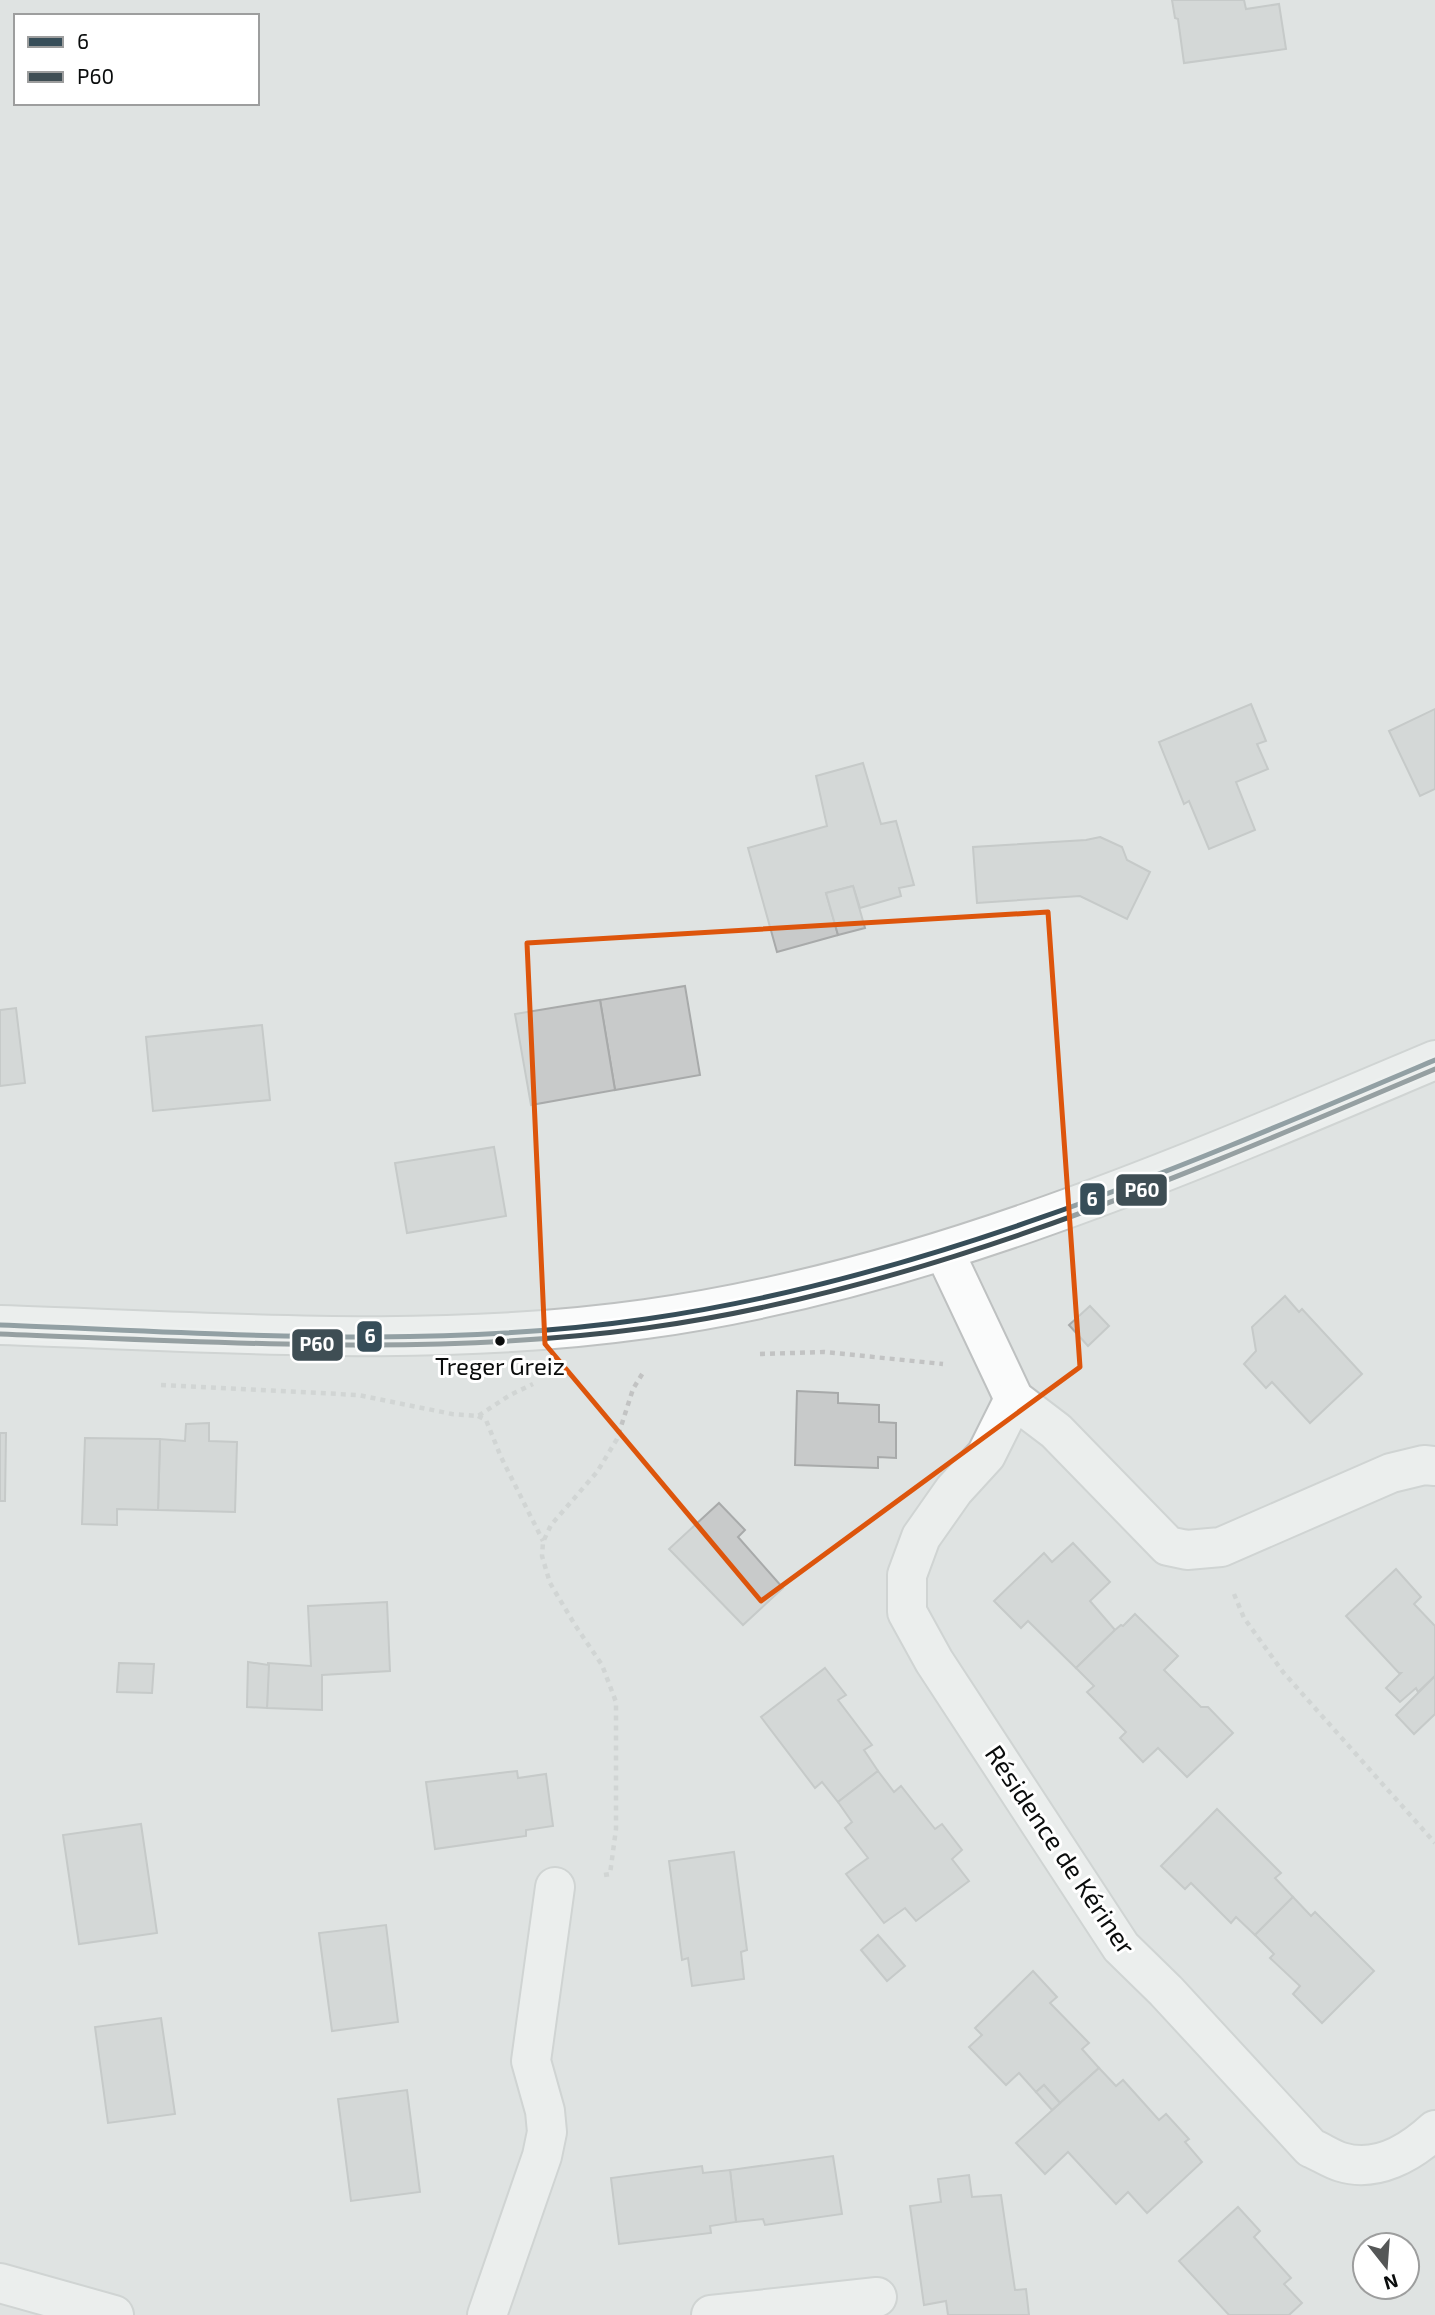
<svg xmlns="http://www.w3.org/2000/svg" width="1435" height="2315" font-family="'Exo 2',sans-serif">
	<rect width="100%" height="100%" fill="#dfe3e2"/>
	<g fill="#c8caca" stroke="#a8aaaa" stroke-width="2">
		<path d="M1172,0H1244L1246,9L1279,4L1286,49L1184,63L1178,19L1175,18Z"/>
		<path d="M1251,704L1266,741L1257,744L1268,769L1236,782L1255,830L1209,849L1189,801L1184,804L1159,742Z"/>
		<path d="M1435,709V789L1420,796L1389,731Z"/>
		<path d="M863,763L881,824L896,821L914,885L899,888L901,896L860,908L853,886L826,893L838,935L777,952L748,848L827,826L816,776Z"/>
		<path d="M1100,837L1122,847L1127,860L1150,872L1127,919L1080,896L977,903L973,847L1086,840Z"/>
		<path d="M853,886L865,928L838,935L826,893Z"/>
		<path d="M685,986L700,1075L615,1090L600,1000Z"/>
		<path d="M600,1000L615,1090L531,1105L515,1014Z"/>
		<path d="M16,1008L25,1083L0,1086V1010Z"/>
		<path d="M262,1025L270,1100L153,1111L146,1037Z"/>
		<path d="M494,1147L506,1216L407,1233L395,1163Z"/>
		<path d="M1285,1296L1299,1312L1302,1309L1362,1374L1310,1423L1272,1382L1266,1388L1244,1364L1256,1351L1252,1327Z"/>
		<path d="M1090,1306L1109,1326L1088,1346L1069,1325Z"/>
		<path d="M797,1391L838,1393V1403L879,1405V1422L896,1423V1458L878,1457V1468L795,1465Z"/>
		<path d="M209,1423V1441L237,1442L235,1512L158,1510L160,1439L185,1441L186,1424Z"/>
		<path d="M0,1433H6L5,1501H0Z"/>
		<path d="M85,1438L160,1439L158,1510L117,1509V1525L82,1524Z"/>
		<path d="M719,1503L745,1530L738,1537L783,1588L743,1625L669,1549Z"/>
		<path d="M1073,1543L1110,1582L1090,1601L1115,1630L1076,1668L1028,1621L1021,1628L994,1601L1044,1553L1052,1562Z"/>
		<path d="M1396,1569L1421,1597L1414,1604L1435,1626V1676L1418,1692L1416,1688L1400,1702L1386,1688L1401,1673H1399L1346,1616Z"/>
		<path d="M387,1602L390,1671L322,1675V1710L267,1708L268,1663L311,1666L308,1606Z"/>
		<path d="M1135,1614L1178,1656L1164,1670L1201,1707H1208L1233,1733L1187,1777L1158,1748L1143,1762L1120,1738L1126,1732L1087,1692L1094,1686L1076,1668L1115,1630L1121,1625L1123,1626Z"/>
		<path d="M248,1662L269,1665L267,1708L247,1707Z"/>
		<path d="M119,1663L154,1664L152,1693L117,1692Z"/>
		<path d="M825,1668L846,1695L838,1700L872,1745L864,1750L878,1771L838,1802L822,1782L815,1788L761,1717Z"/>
		<path d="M1435,1676V1714L1414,1734L1396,1715Z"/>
		<path d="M517,1771L518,1778L546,1774L553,1826L526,1830V1836L435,1849L426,1782Z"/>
		<path d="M878,1771L894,1792L901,1786L935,1829L942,1824L962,1850L952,1859L969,1881L916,1921L905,1908L884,1923L846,1874L868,1858L845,1828L852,1822L838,1802Z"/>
		<path d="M1217,1809L1281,1873L1275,1878L1293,1897L1255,1935L1236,1917L1231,1923L1191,1883L1185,1889L1161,1866Z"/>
		<path d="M141,1824L157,1933L79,1944L63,1835Z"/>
		<path d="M734,1852L747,1950L741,1952L744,1979L692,1986L688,1958L682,1960L669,1861Z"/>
		<path d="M1293,1897L1311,1916L1315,1912L1374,1971L1322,2023L1293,1994L1300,1986L1270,1958L1274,1954L1255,1935Z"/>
		<path d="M386,1925L398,2022L332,2031L319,1933Z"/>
		<path d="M878,1935L905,1966L887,1981L861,1950Z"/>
		<path d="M1033,1971L1057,1997L1050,2003L1089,2043L1082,2049L1099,2068L1060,2103L1044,2085L1036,2092L1019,2073L1006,2085L969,2047L982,2035L975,2028Z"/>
		<path d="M161,2018L175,2114L108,2123L95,2027Z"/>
		<path d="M1099,2068L1116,2086L1123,2080L1159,2120L1166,2114L1189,2139L1185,2142L1202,2162L1147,2213L1128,2192L1116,2204L1068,2152L1045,2174L1016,2143Z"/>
		<path d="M1044,2085L1060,2103L1052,2110L1036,2092Z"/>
		<path d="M407,2090L420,2192L351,2201L338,2099Z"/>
		<path d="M833,2156L842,2214L765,2225L763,2219L736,2222L730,2170Z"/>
		<path d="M702,2166L703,2173L730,2170L736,2222L710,2226L711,2233L619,2244L611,2178Z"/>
		<path d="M969,2175L972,2197L1001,2195L1015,2290L1026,2289L1029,2315H948L946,2301L924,2305L910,2206L941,2202L938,2179Z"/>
		<path d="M1238,2207L1260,2231L1254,2237L1291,2278L1284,2284L1302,2303L1289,2315H1229L1179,2261Z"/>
	</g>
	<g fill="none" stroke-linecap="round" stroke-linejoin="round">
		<defs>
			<g id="street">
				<path d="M944,1251L1014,1399L1056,1431L1168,1546L1187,1550L1221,1547L1391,1473L1424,1465L1435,1466"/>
				<path d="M1014,1399L986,1455L954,1490L921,1537L907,1575V1612L934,1661L1121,1947L1166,1991L1311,2148C1321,2152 1331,2159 1341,2162C1376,2173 1410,2153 1435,2130"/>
				<path d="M0,2283L114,2315"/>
				<path d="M487,2315L542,2156L547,2132L545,2111L531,2061L555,1887"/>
				<path d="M711,2315L877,2297"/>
			</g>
			<path id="secondary" d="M0,1325C215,1332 433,1349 646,1319C921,1281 1181,1167 1435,1060"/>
		</defs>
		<use href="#street" stroke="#bec1c1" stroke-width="42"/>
		<use href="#secondary" stroke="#bec1c1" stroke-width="42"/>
		<g stroke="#c2c3c3" stroke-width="4.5" stroke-dasharray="5 5" stroke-linecap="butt">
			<path d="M760,1354L824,1352L943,1364"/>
			<path d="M161,1385L358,1395L452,1414L478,1416L510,1395L533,1384"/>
			<path d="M478,1416L486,1420L501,1457L543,1541"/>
			<path d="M1234,1594L1244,1618L1283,1672L1435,1843"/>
			<path d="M604,1875L610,1874L616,1829V1702L602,1665L575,1625L550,1583L542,1556L543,1542L551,1525L597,1472L617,1439L633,1389L644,1371"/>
		</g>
		<use href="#street" stroke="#fafbfb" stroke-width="38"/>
		<use href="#secondary" stroke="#fafbfb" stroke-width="38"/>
		<defs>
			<path id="bus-1" d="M0,1325C215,1333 432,1350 646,1319C922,1279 1180,1168 1435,1060"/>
			<path id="bus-2" d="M0,1334C215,1342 432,1357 646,1328C922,1290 1180,1177 1435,1069"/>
		</defs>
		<use href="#bus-1" stroke="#fff" stroke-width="10"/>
		<use href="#bus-2" stroke="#fff" stroke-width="10"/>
		<use href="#bus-1" stroke="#374e59" stroke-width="5"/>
		<use href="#bus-2" stroke="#3f4e54" stroke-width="5"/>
	</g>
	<path d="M0 0H1435V2315H0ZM1048,912L1080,1367L761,1601L545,1344L527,943Z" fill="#dfe3e2" fill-opacity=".55" fill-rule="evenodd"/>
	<path fill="none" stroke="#dd550c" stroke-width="5" stroke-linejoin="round" d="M1048,912L1080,1367L761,1601L545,1344L527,943Z"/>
	<circle fill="#0a0c0c" stroke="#fff" stroke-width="2.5" cx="500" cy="1341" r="6"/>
	<g text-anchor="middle" stroke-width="6" stroke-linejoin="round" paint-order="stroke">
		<g font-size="24" fill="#0a0c0c" stroke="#fff">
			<text x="500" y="1375">Treger Greiz</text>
		</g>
		<g font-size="26" fill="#0a0c0c" stroke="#fff">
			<text transform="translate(1060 1850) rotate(56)" y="9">Résidence de Kériner</text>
		</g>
	</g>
	<g stroke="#fff" stroke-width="2.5">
		<rect x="1115" y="1173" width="53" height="34" rx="7" fill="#3f4e54"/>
		<rect x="1079" y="1182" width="27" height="34" rx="7" fill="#374e59"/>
		<rect x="356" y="1320" width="27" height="33" rx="7" fill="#374e59"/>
		<rect x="291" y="1328" width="53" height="34" rx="7" fill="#3f4e54"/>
	</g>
	<g font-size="19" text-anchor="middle" font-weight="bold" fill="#fff">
		<text x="1142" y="1197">P60</text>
		<text x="1092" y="1206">6</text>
		<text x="370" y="1343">6</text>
		<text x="317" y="1351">P60</text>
	</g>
	<rect x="14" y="14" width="245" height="91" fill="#ffffff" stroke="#9d9e9e" stroke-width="2"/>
	<rect x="28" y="37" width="35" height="10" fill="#374e59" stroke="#9d9e9e" stroke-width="2"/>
	<text x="77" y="49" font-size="21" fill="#0a0c0c">6</text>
	<rect x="28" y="72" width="35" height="10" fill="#3f4e54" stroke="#9d9e9e" stroke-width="2"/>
	<text x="77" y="84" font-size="21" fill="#0a0c0c">P60</text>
	<g transform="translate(1386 2266) rotate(163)"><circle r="33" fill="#ffffff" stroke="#9d9e9e" stroke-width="2"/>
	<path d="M0-5L12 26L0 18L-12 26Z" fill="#555757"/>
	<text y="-10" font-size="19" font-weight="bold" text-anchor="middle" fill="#0a0c0c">N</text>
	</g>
</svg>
